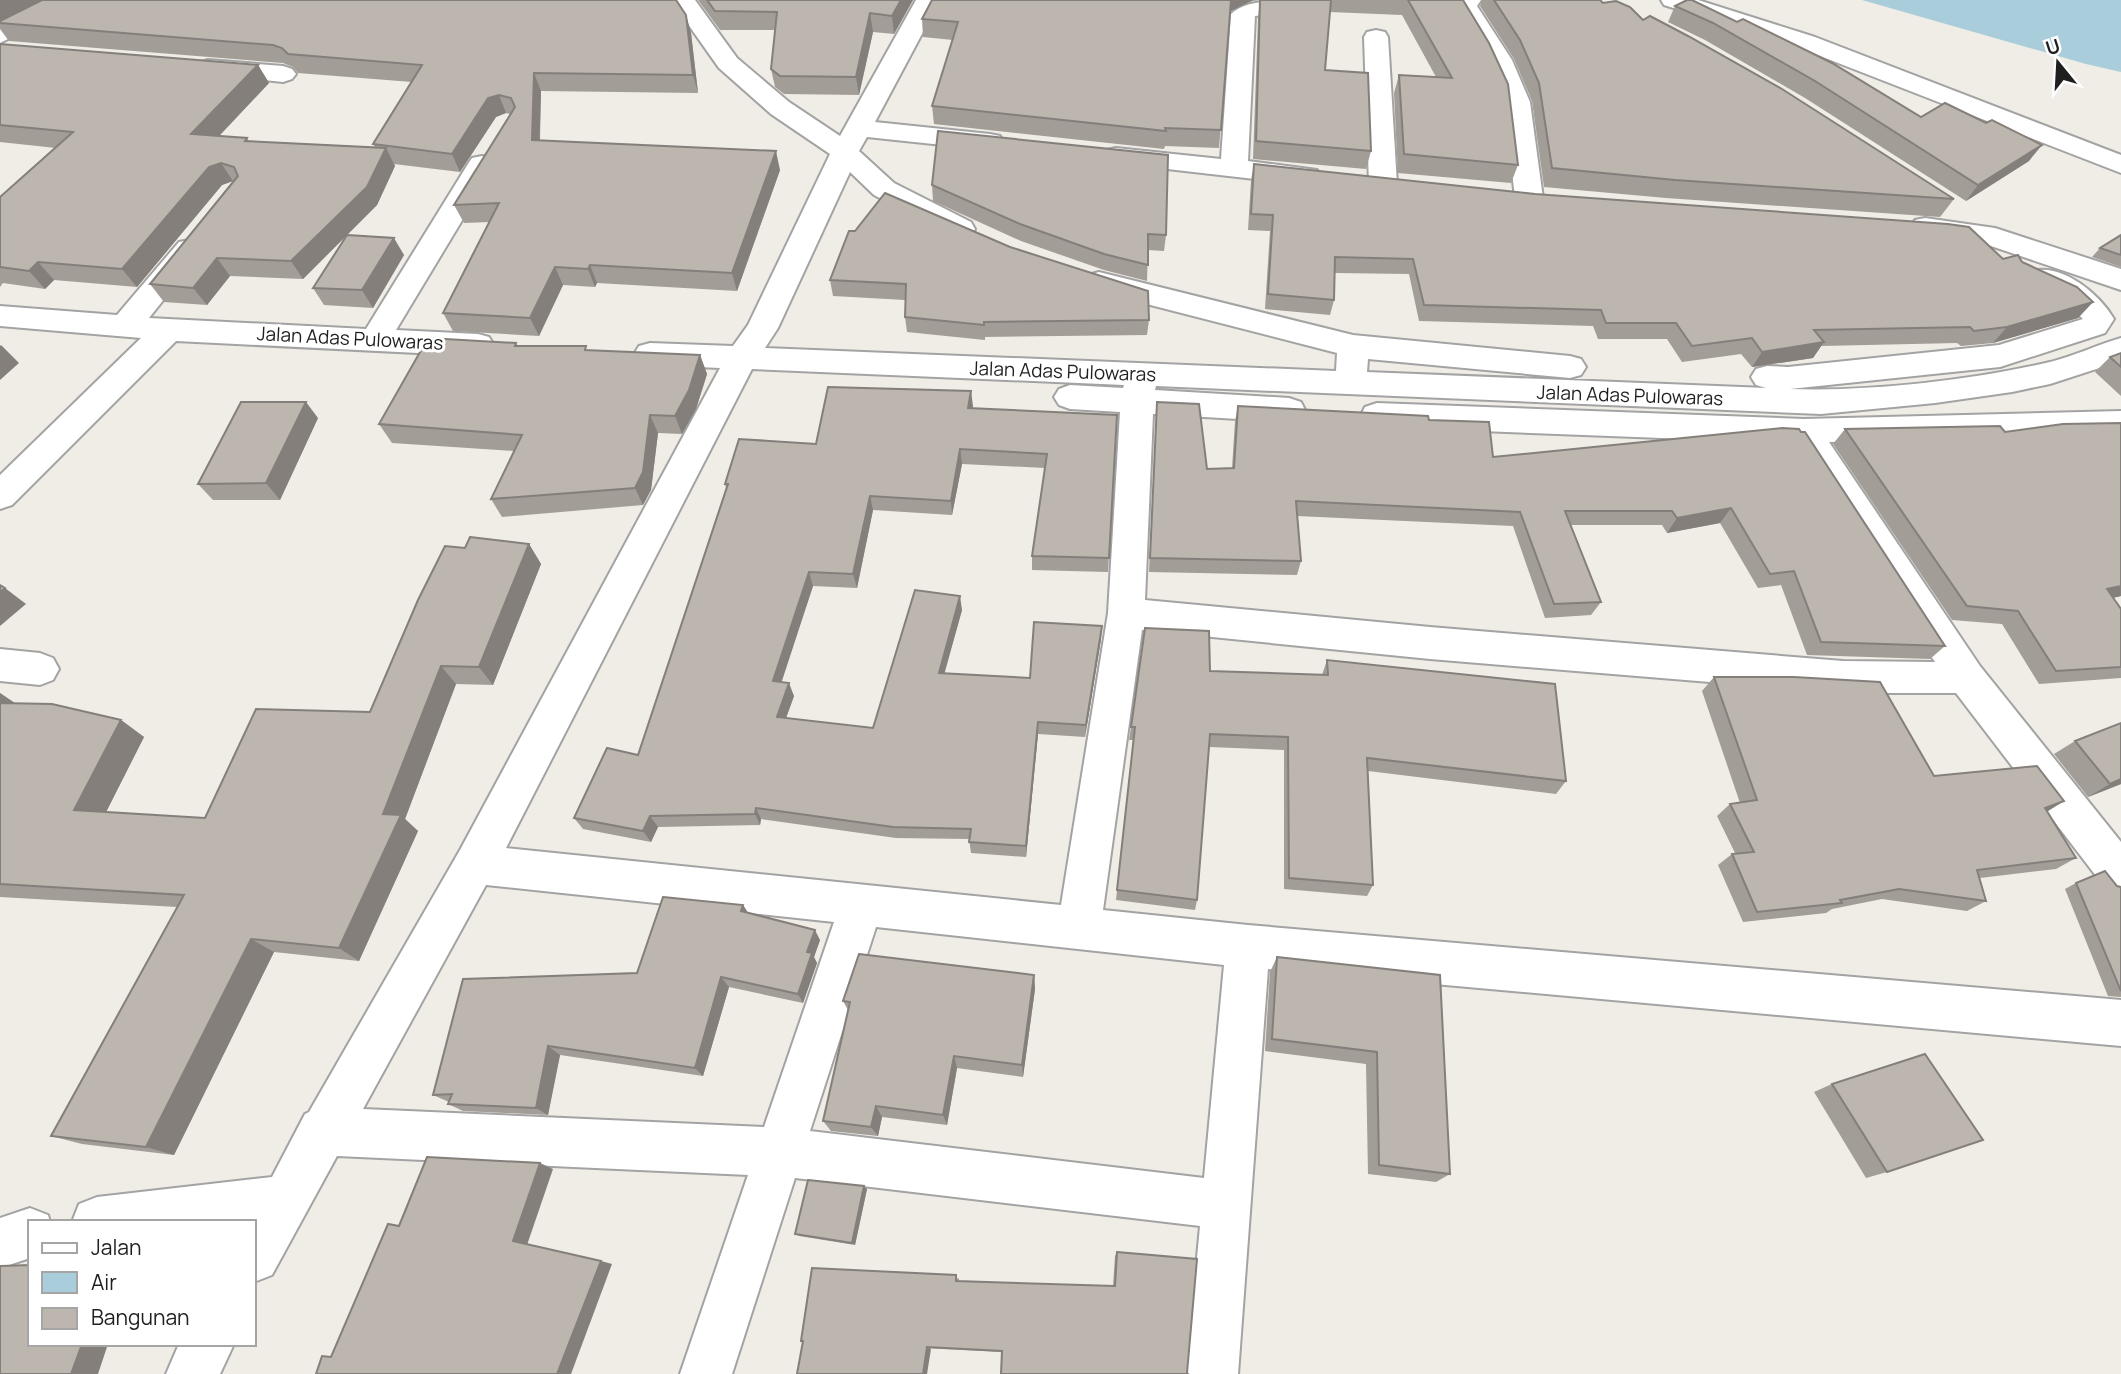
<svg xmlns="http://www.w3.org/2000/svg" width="2121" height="1374" font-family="Manrope,sans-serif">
	<rect width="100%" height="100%" fill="#efede6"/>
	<path fill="#a9cdda" d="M1862,0H2121V72L2086,64Z"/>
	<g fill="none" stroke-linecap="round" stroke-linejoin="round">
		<defs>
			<g id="minor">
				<path d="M48,0H78L75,5L0,43V26Z"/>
				<path d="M671,0H695L737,58L789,102L840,136L916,0H940L875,122L990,134L1000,136L1004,142L1000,148L990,150L867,137L859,151L894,183L971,222L975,229L971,236L961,238L951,236L874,195L850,172L778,328L765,348L1336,371L1337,353L1088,289L1084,282L1088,275L1099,272L1353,335L1570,356L1581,359L1586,367L1581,375L1570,378L1368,359L1367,372L1766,388L1756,385L1751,377L1756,369L1767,366L1788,367L1999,345L2083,319C2068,302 2039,294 2029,278L2033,271C2063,263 2100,295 2114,319L2105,333L2000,367L1790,389C1868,392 1974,380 2050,362C2074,356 2097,345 2121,338V361L2050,384L2012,392L1935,403L1821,414L1156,386L1155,390L1289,398L1301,402L1305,410L1301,418L1289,422L1153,414L1145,600L1430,627L1843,661L1935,662L1794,443L1377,427L1365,423L1361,415L1365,407L1377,403L1804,419L2121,411V435L1829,442L1980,666L2121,842V895L2106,889L1956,693H1843L1430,659L1142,630L1103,910L1248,925L2121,1000V1046L1268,969L1238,1374H1186L1200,1226L795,1178L732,1374H680L748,1175L337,1156L272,1275L254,1282V1222H72L79,1204L97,1197L272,1177L305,1114L309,1112L460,850L720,368L650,365L639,362L634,354L639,346L650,343L733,346L748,325L830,154L771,114L719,68ZM752,369L1124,385L1123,388L1070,385L1059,389L1054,397L1059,405L1070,409L1120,412L1108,613L1061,905L506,848ZM486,885L834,922L764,1127L363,1109ZM876,927L1224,965L1204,1178L810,1131Z"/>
				<path d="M1301,0L1297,11L1255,16L1248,161L1317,170L1321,176L1317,182L1307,185L1106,162L1102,156L1106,150L1116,148L1221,159L1231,14C1245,0 1279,0 1301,0Z"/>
				<path d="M1455,0H1481L1477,6L1512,60L1530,102L1543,198L1539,204L1529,207L1519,204L1515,198L1504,102L1486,60L1452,4Z"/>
				<path d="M1661,0H1698L1815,37L2121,155V173L1797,47L1664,5Z"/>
				<path d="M1376,30L1385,32L1388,37L1397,184L1393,190L1383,193L1373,190L1369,184L1364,37L1367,32Z"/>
				<path d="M208,60L283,66L292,69L296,74L292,79L283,82L199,73L195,68L199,63Z"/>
				<path d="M482,156L492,158L496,164L396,330L478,334L489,337L494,345L489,353L478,356L176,341L12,505L0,509V475L141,338L0,326V306L117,315L179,242L189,240L199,242L204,249L149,318L366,329L468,164L472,158Z"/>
				<path d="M1925,218L1995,228L2121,269V290L1991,246L1915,234L1911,227L1915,220Z"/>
				<path d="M0,649L40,653L53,658L59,669L53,680L40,685L0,681Z"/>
				<path d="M30,1208L48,1215L50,1222H30V1258L0,1268V1218Z"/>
				<path d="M179,1344H234L220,1374H166Z"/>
			</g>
		</defs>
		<use href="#minor" stroke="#a3a3a3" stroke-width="4"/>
		<use href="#minor" fill="#fff" fill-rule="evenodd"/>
	</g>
	<g fill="#a29d96">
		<path d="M0,0L686,15L691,33L698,93L541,91L540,140L780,170L737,291L597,283L595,287L563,285L539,336L453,331L443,313L490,222L464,223L454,205L510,114L506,113L496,117L460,172L394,164L395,166L377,205L347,235L404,255L373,308L324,305L313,288L346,236L303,279L230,276L207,305L164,302L150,284L233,181L222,185L137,287L54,280L45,289L3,283L0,287V197L56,148L0,142V44L258,65L269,83L219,136L247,138L249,141L375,147L373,144L412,82L298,73L293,67L283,63L9,41L0,29Z"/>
		<path d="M698,0H913L894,34L873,32L859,95L784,94L775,87L771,69L776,30H720Z"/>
		<path d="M932,0H1463L1518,165L1511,183L1398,173L1394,93L1399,75L1436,77L1402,15L1330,12L1325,70L1371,151L1366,169L1253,159L1258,18L1260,0L1253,1L1230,11L1219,148L1165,146L1164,149L934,124L932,106L953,40L923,37L922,19Z"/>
		<path d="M1482,0H1600L1603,3L1643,20L1954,199L1940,217L1666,198L1544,187L1532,101L1514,59L1480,6Z"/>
		<path d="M1675,6L1921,117L2029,161L1966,201L1805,98L1705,40L1668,22Z"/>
		<path d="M1254,164L2003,259L2022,262L2093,302L2078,318L1993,343L1961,346L1957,343L1821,346L1813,358L1752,367L1741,354L1682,362L1667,339H1598L1593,326L1419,321L1409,274L1335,273L1334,300L1330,315L1265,309L1270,231L1248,230L1251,180Z"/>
		<path d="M932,185L1166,235L1164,251L1148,250L1147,281L1104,270L1021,241L933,201Z"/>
		<path d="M849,231L1149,320L1147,335L985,337V340L907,332L905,317V300L833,296L830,280Z"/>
		<path d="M2121,235V267L2092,257L2100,248Z"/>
		<path d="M516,343L518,346L588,351L700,355L707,374L696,409L682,434L658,433L651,490L643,505L502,517L491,499L514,451L392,443L379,424Z"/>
		<path d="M2121,353V396L2095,372L2110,357Z"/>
		<path d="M1157,402L1207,469L1232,468L1235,421L1238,406L1429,420L1493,457L1782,428L1945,646L1930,659L1807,655L1781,585L1758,588L1720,523L1667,533L1662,525H1571L1601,602L1591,615L1545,618L1513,526L1297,516L1301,561L1297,575L1149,572Z"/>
		<path d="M973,406L972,408L1117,415L1108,572L1032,570V556L1045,468L962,464L952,515L873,510L857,588L813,586L781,682L794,696L786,718L873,728L962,610L944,673L1030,678L1101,639L1085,737L1038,734L1026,857L971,853L969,839L896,838L761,819L760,825L658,827L651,842L583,829L574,818L638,755L726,488L725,484L816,444Z"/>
		<path d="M318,418L280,500H213L198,484Z"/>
		<path d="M1845,429L2005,432L2121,596L2113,598L2121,609V678L2039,684L2002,624L1952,620L1833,444Z"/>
		<path d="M529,544L541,564L493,685L456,684L405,819L418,831L359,961L274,952L174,1155L82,1144L51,1136L177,907L0,897V693L15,704L121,720L144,737L106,812L205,818L370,712L465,548Z"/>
		<path d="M1327,660L1566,781L1556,794L1368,771L1373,885L1367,896L1284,889V750L1209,747L1197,900L1195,910L1116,900L1133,740H1129L1131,727L1210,671L1322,675Z"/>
		<path d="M1714,677L1934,776L2064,801L2047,811L2076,858L2056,869L1980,878L1986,901L1967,911L1882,899L1832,909L1826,913L1743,922L1718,865L1732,854L1735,853L1717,816L1730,804L1740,803L1702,691Z"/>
		<path d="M2075,741L2121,784L2088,797L2054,754Z"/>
		<path d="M2076,883L2117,886L2121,887V997L2108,996L2065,889Z"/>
		<path d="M743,905L748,913L820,940L814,957L817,963L803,1003L729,987L703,1076L560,1055L548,1115L463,1111L448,1104L449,1102L433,1095L637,973Z"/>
		<path d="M1277,957L1440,975L1450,1174L1436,1182L1368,1174L1366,1064L1265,1051L1270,972Z"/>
		<path d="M1034,975L1035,989L1023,1077L957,1068L947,1125L882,1117L878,1136L831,1131L823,1121L848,1010L843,1001Z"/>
		<path d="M1832,1084L1887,1172L1866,1178L1814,1092Z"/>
		<path d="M864,1186L867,1189L855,1245L799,1236L795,1234Z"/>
		<path d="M1117,1252L1197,1259L1002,1352L803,1342L959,1278V1281L1113,1286L1115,1256Z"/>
	</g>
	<g fill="#847f7a">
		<path d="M0,0H43L0,23Z"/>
		<path d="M901,0H913L894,34L892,16Z"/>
		<path d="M1231,0H1253L1229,12Z"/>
		<path d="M870,13L873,32L859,95L856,77Z"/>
		<path d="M686,15L691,33L698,93L693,75Z"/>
		<path d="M258,65L269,83L204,152L191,134Z"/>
		<path d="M534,73L541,91L539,158L532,140Z"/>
		<path d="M499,95L506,113L496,117L460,172L452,154L488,98Z"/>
		<path d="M2042,145L2029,161L1966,201L1978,185Z"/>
		<path d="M386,148L395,166L377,205L303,279L291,261Z"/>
		<path d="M776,151L780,170L737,291L732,273Z"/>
		<path d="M221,163L233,181L222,185L137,287L122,269L209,167Z"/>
		<path d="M394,238L404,255L373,308L362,290Z"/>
		<path d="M217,258L230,276L207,305L193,288Z"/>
		<path d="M38,262L54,280L45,289L29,271Z"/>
		<path d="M590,265L597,283L595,287L588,269Z"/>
		<path d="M555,267L563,285L539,336L530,318Z"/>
		<path d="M2093,302L2078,318L1993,343L2007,327Z"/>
		<path d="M1824,342L1813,358L1752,367L1762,352Z"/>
		<path d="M1,345L19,363L0,380V346Z"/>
		<path d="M700,355L707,374L696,409L682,434L675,416Z"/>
		<path d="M971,391L973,406L970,423L968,408Z"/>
		<path d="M306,402L318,418L280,500L266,483Z"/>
		<path d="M650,415L658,433L651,490L643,505L635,488Z"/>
		<path d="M960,449L962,464L952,515L951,501Z"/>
		<path d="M870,496L873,510L857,588L853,574Z"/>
		<path d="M1731,508L1720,523L1667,533L1677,518Z"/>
		<path d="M529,544L541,564L493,685L479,667Z"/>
		<path d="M809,572L813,586L778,693L773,681Z"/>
		<path d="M2121,586V596L2090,603L2107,589Z"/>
		<path d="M5,588L26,604L0,626V592Z"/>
		<path d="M960,596L962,610L941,686L939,673Z"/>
		<path d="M1102,626L1101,639L1085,737L1086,725Z"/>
		<path d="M441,666L456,684L405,819L418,831L359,961L339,948L383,814Z"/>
		<path d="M789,683L794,696L782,729L777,717Z"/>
		<path d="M0,693L24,709L0,710Z"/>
		<path d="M121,720L144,737L99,826L74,810Z"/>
		<path d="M1038,722V734L1026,857V846Z"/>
		<path d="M2121,779V784L2088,797L2110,784Z"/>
		<path d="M2064,801L2045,813V808Z"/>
		<path d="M756,808L761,819L760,825L755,814Z"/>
		<path d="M650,816L658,827L651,842L643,831Z"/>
		<path d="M743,905L750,916L741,911Z"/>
		<path d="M815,930L820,940L814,957L817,963L803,1003L798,994L807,952Z"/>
		<path d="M251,939L274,952L174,1155L146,1147Z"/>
		<path d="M1034,975L1035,989L1023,1077L1022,1065Z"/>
		<path d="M721,977L729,987L703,1076L695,1068Z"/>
		<path d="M548,1046L560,1055L548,1115L536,1108Z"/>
		<path d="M954,1056L957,1068L947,1125L943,1115Z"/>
		<path d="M876,1106L882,1117L878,1136L871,1127Z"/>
		<path d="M540,1163L553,1169L527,1245L513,1241Z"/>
		<path d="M864,1186L867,1189L855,1245L852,1243Z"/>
		<path d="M601,1261L612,1264L571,1374H557Z"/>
		<path d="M82,1344H108L98,1374H71Z"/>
		<path d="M927,1347L931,1349L927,1374H923Z"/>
	</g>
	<g fill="#bcb6af" stroke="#847f7a" stroke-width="2">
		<path d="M42,0H676L686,15L693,75L534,73L532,140L776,151L732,273L590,265L588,269L555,267L530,318L443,313L499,203L454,205L515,107L511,98L499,95L488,98L452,154L373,144L422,65L288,54L282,48L273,45L0,23V21Z"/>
		<path d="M707,0H901L892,16L870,13L856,77L780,76L771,69L777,12L715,11Z"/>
		<path d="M932,0H1231L1221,130L1165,128L1166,131L932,106L958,22L922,19Z"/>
		<path d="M1260,0H1331L1325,70L1368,73L1371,151L1256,141Z"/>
		<path d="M1408,0H1463L1489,43L1508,84L1518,165L1404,154L1399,75L1452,78Z"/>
		<path d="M1494,0H1600L1603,3L1616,1L1630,7L1643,20L1650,16L1688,36L1782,89L1954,199L1675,180L1552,168L1539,83L1520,40Z"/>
		<path d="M1687,0H1692L1737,22L1743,19L1832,63L1921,117L1945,103L1986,123L1992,120L2042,145L1978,185L1815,81L1713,23L1675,6Z"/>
		<path d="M0,44L258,65L191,134L247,138L245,141L386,148L367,187L291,261L217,258L193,288L150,284L238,176L234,167L221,163L209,167L122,269L38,262L29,271L0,267V197L73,132L0,125Z"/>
		<path d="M938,131L1168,155L1166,235L1148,234V265L1104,254L1020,224L932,185Z"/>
		<path d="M1254,164L1535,194L1948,224L1969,227L2003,259L2018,255L2022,262L2077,287L2093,302L2007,327L1974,331L1970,327L1814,330L1824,342L1762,352L1752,338L1692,346L1676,323H1606L1601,310L1424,305L1413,259L1335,257L1334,300L1268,294L1273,215L1251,214Z"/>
		<path d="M885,193L1010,247L1148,291L1149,320L984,322V325L905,317L906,284L830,280L849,231H855Z"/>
		<path d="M347,235L394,238L362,290L313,288Z"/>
		<path d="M2121,235V255L2100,248Z"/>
		<path d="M428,338L516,343L515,346H586L585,350L700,355L689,390L675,416L650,415L643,472L635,488L491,499L522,435L379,424Z"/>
		<path d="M2121,353V367L2110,357Z"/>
		<path d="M828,387L971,391L968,408L1117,415L1109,558L1032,556L1047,454L960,449L951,501L870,496L853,574L809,572L773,681L789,683L777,717L873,728L915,590L960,596L939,673L1030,678L1034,622L1102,626L1086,725L1038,722L1026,846L969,842L971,829L893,827L756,808L755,814L650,816L643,831L574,818L607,748L638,755L728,484H725L739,439L816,444Z"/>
		<path d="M241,402H306L266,483L198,484Z"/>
		<path d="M1157,402L1199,404L1207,469L1234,468L1238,406L1428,416L1429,420L1489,422L1493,457L1782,428L1799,429L1801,432H1805L1945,646L1821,642L1794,571L1770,574L1731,508L1677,518L1672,511H1565L1601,602L1554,604L1520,512L1296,501L1301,561L1150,558Z"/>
		<path d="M2121,423V586L2107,589L2121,609V667L2056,671L2018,611L1967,606L1845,429L2000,426L2005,432L2063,424Z"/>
		<path d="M470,537L529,544L479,667L441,666L383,814L401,815L339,948L251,939L146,1147L51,1136L184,895L0,884V703L52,704L121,720L74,810L205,818L256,709L370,712L418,600L445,546L465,548Z"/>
		<path d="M0,585L5,588L0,592Z"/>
		<path d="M1145,628L1209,631L1210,671L1328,675L1327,660L1555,684L1566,781L1367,758L1373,885L1289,878L1288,737L1210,734L1197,900L1117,890L1135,727H1131Z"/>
		<path d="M1714,677H1794L1880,682L1934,776L2037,766L2064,801L2045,808L2076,858L1977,870L1986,901L1899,889L1840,900L1842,903L1757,912L1732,854L1754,852L1730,804L1757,800Z"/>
		<path d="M2121,723V779L2110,784L2075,741Z"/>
		<path d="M2105,871L2117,886L2121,887V991L2076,883Z"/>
		<path d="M663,897L743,905L741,911L815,930L807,952L812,953L798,994L721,977L695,1068L548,1046L536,1108L448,1104L452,1094L433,1095L463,979L637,973Z"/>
		<path d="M859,954L1034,975L1022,1065L954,1056L943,1115L876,1106L871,1127L823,1121L850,1002L843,1001Z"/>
		<path d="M1277,957L1440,975L1450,1174L1379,1165L1377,1052L1272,1039Z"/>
		<path d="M1925,1054L1983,1140L1887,1172L1832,1084Z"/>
		<path d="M427,1157L540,1163L513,1241L601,1261L557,1374H316L322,1356L331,1357L388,1224L399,1226Z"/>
		<path d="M808,1180L864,1186L852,1243L795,1234Z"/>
		<path d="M1117,1252L1197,1259L1187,1373L1188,1374H1001L1002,1351L927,1347L923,1374H797L803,1341H801L812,1268L956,1275V1281L1115,1286Z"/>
		<path d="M30,1265V1344H82L71,1374H0V1266Z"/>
	</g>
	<g text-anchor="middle" stroke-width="6" stroke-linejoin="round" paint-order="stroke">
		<g font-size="19" fill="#1f1f1f" stroke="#fff">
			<text transform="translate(350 338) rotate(3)" y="7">Jalan Adas Pulowaras</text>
			<text transform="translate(1063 371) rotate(2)" y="7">Jalan Adas Pulowaras</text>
			<text transform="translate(1630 395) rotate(2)" y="7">Jalan Adas Pulowaras</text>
		</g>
	</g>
	<rect x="28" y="1220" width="228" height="126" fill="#ffffff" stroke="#a5a5a5" stroke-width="2"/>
	<rect x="42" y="1243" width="35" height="10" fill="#ffffff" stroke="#a5a5a5" stroke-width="2"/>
	<text x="91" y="1255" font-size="21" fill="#1f1f1f">Jalan</text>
	<rect x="42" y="1272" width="35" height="21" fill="#a9cdda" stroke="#a5a5a5" stroke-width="2"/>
	<text x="91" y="1290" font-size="21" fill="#1f1f1f">Air</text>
	<rect x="42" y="1308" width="35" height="21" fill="#bcb6af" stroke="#a5a5a5" stroke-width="2"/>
	<text x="91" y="1325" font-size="21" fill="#1f1f1f">Bangunan</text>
	<g transform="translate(2058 63) rotate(342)" stroke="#ffffff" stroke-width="5" paint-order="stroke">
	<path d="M0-5L12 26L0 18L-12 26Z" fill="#1f1f1f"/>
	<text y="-10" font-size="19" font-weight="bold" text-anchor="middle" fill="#1f1f1f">U</text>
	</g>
</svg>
